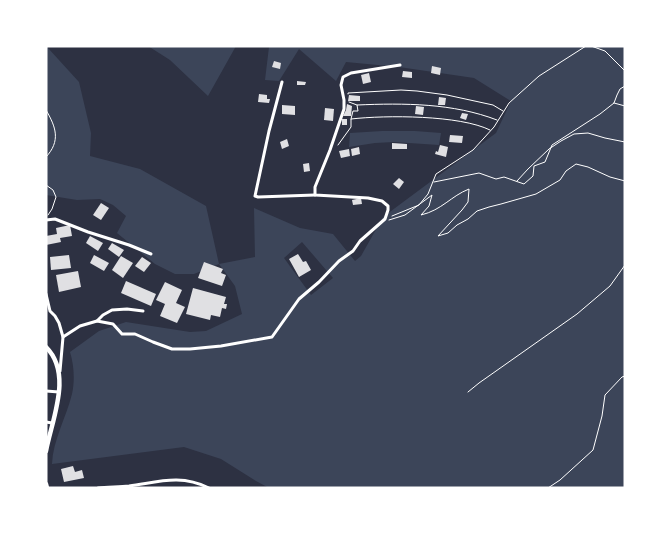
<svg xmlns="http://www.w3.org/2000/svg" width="671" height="534" font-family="Rubik,sans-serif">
	<rect width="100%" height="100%" fill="#2d3142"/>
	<g fill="#3c4559" fill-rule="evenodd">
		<path d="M46,46H48V48L79,82L91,133L90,156L140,169L206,206L219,264L255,257L254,208L300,228L333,234L355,261L361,256L383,217L496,133L511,101L474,78L399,67L346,62L336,81L299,49L279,81L265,80L269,47L263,46H625V488H269L256,481L221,459L184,447L52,464C53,440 66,418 72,394C75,380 74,365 70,352L99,331L126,322L190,332L206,331L242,314L235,286L219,264L194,274H175L155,264L117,233L126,216L113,205L100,199L77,200L46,195ZM302,242L333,278L311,295L284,258Z"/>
		<path d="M148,46H236L208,96L170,60Z"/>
		<path d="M382,131H415L441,133L439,145L394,142L375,143L349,147L350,133Z"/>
	</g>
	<g fill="#e0e0e3">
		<path d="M274,61L281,63L280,69L272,67Z"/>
		<path d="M432,66L441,68L440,75L431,73Z"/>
		<path d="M403,71L412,72V78L402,77Z"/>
		<path d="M369,73L371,82L363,84L361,75Z"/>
		<path d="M297,81L306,82L305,85H297Z"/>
		<path d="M259,94L267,95V99H270L269,103L258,102Z"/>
		<path d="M349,95L360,96V101H348Z"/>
		<path d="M439,97L446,98L445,105H438Z"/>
		<path d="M347,104L352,106L351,116H343L346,110Z"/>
		<path d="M282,105L295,106V115L282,114Z"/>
		<path d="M416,106L424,107L423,115L415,114Z"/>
		<path d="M325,108L334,109L333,121L324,120Z"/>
		<path d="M462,113L468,114L466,120L460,118Z"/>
		<rect x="342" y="119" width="5" height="6"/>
		<path d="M450,135L463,136L462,143L449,142Z"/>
		<path d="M287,139L289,146L282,149L280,142Z"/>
		<path d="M392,143L407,144V149H392Z"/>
		<path d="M440,145L448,147L446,157L435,154L436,151L438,152Z"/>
		<path d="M359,147L360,154L352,156L351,149Z"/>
		<path d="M349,149L350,156L341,158L339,151Z"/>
		<path d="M309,163L310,171L304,172L303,164Z"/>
		<path d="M399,178L404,182L399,189L393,184Z"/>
		<path d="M361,198L362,204L353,205L352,200Z"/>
		<path d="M101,203L109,208L101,220L93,215Z"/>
		<path d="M70,225L72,236L60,238L61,242L46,245V236L57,234L56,228Z"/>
		<path d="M90,236L103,243L98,251L86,243Z"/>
		<path d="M112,243L124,250L119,257L108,249Z"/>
		<path d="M298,254L303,262L306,261L311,270L299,277L289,259Z"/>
		<path d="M69,255L71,268L51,270L50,257Z"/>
		<path d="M94,255L109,263L104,271L90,263Z"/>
		<path d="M121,256L133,263L123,278L112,270Z"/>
		<path d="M142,257L151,263L144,272L135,266Z"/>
		<path d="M204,262L223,269L221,273L226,275L222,286L198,278Z"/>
		<path d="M78,271L81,287L59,292L56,275Z"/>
		<path d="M126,281L156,294L151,306L121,293Z"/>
		<path d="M165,282L182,290L176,303L185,307L177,323L160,316L165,304L156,300Z"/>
		<path d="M193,288L226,297L224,304H227L226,309L222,308L220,317L211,315L210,320L186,314Z"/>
		<path d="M73,466L75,472L82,470L84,478L64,482L61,469Z"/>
	</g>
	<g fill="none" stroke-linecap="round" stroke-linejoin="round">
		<g stroke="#fff" stroke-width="1">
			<path d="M591,46L605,51L625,71"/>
			<path d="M348,94V93L401,90L417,91L447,95L493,105L503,111"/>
			<path d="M349,102L357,105"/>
			<path d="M614,103L625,106"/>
			<path d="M46,110C56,127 61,141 46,157"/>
			<path d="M351,119L353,111H358L357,105C404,103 453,103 497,120"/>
			<path d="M338,145L351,127V119C386,115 460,115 490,130"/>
			<path d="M517,181L528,169L549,149L561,141L574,134L588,133L605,138L625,142"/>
			<path d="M434,182L479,173L496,179L504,177L524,184L533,176L534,166L545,162L552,145L600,114L614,103L617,95L620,89L625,86"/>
			<path d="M46,185L53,190L56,197L52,209L48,215"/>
			<path d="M392,216L419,205L428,194L436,174L473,150L494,127L509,103L539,76L586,46"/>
			<path d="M389,220L405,215L432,195L429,206L421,215C442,210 451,196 469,189L468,202L462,210L438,236L448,233L457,225L468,219L477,211L489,207L501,204L536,194L560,180L566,171L576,164L588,167L610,177L625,181"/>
			<path d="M468,392L479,383L577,314L610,286L625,265"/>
			<path d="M548,488L560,480L593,450L602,416L605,395L622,377L625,376"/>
		</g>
		<g stroke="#fff" stroke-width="3">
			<path d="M282,82L269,131L255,196L258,197L315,195"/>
			<path d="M46,220L55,219L88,232L129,245L151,254"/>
			<path d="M46,294L50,311L55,316L59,323L63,337L60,371"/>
			<path d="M97,321L113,324L122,334H135L153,342L172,349H190L221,346L272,337L299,299L319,282L339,261L353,251L360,241L385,219L388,210V206L382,201L368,198L315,195V187L330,150L344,109V100L341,85L343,77L351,73L400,65"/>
			<path d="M63,337L80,326L97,321L103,315L112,310L127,309L143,311"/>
			<path d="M46,391L59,392"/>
			<path d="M46,422L52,423"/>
			<path d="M98,488C108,487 119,487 129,486C159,482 180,474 209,488"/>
		</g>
		<g stroke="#fff" stroke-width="4.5">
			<path d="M46,347C73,374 52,419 46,451"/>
			<path d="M46,484L47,488"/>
		</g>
	</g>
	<rect width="671" height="534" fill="none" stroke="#ffffff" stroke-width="95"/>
</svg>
